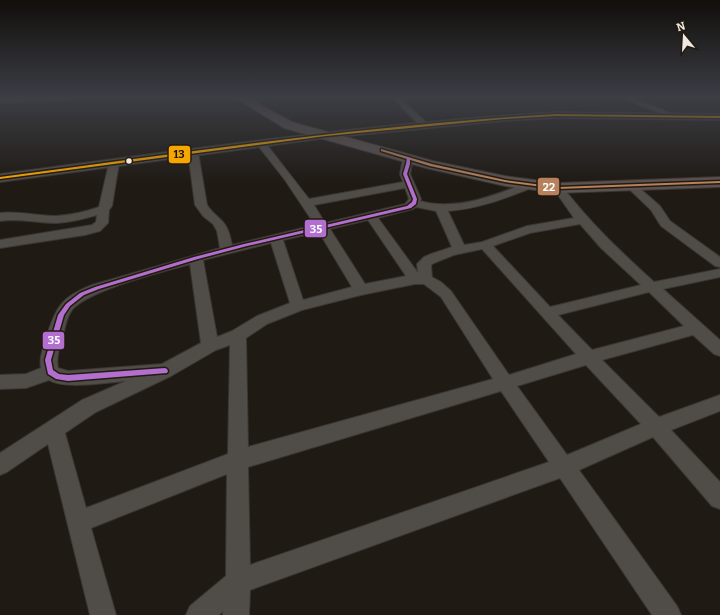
<svg xmlns="http://www.w3.org/2000/svg" width="720" height="615" font-family="Bitter,serif">
	<rect width="100%" height="100%" fill="#1f1a14"/>
	<g fill="none" stroke-linecap="round" stroke-linejoin="round">
		<defs>
			<g id="minor">
				<path d="M392,97H399L428,124L429,126L428,128H422Z"/>
				<path d="M621,97H631L678,116L677,118H671Z"/>
				<path d="M261,140L264,141L309,199L403,182L400,174L403,158L408,155L413,158L410,174L421,199L420,201C457,211 492,196 526,183H534L535,185L534,187C506,198 478,209 448,211L464,245L482,242L527,226L574,218L553,188L558,185L562,186C590,223 620,251 654,282L720,269V277L663,289L720,340V356L714,354L693,335L602,360L659,417L720,395V411L671,430L720,482V509L712,506L653,437L579,470L677,606L681,615H652L560,478L250,590L249,615H223V611L219,615H186L190,606L226,576L227,474L91,528L116,615H90L48,444L7,472L0,475V453L82,400L126,381C108,382 64,390 49,380L26,388L0,389V375L26,374L41,368C39,358 43,349 46,338C56,307 61,297 92,285L220,248L217,231L213,224L203,216L195,205L188,152L190,150H196L198,152L207,205C211,211 215,214 220,219C228,226 230,235 232,245L315,225L285,180L256,143ZM405,188L409,199L405,204L325,223L314,205ZM416,207L436,211L452,247L431,254L424,257L417,264L418,273L378,218L413,209ZM368,220L406,276L365,284L330,229ZM580,224L601,248L641,285L550,307L493,246L530,233ZM319,232L352,287L303,300L283,240ZM271,243L290,303L257,316L232,331L217,337L203,260ZM482,249L576,354L509,375L451,291L441,282L432,277L431,265L434,263L454,255ZM190,264L201,343L162,364L68,371L58,368C56,358 59,349 62,339C65,329 66,318 72,310C88,290 163,272 190,264ZM415,284H424L441,297L493,379L248,447L246,338L267,324L302,310L361,295ZM649,292L684,326L592,350L558,315ZM230,345L228,454L86,508L65,433L96,412L171,376L216,350ZM586,365L641,424L567,455L517,386ZM501,391L549,462L250,565L248,467Z"/>
				<path d="M114,160L119,163L112,206L109,210L108,223L100,231L85,235L0,248V240L92,225L96,222L97,215C84,219 70,222 57,223C37,223 19,218 0,221V213C19,211 37,216 56,216C71,215 85,212 99,207L109,163Z"/>
				<path d="M632,184L636,185L660,206L670,221L720,257V267L715,266L661,226L651,210L627,187Z"/>
			</g>
			<g id="tertiary">
				<path d="M0,97H70L65,100L0,103Z"/>
				<path d="M556,112L720,114V120L556,118L504,121L326,138L0,182V174C185,150 370,123 556,112Z"/>
			</g>
			<path id="primary" d="M234,97H246L292,122L433,161L505,176L558,183L720,177V187L558,193L505,186L426,168L284,128Z"/>
		</defs>
		<use href="#minor" stroke="#3a3633" stroke-width="2"/>
		<use href="#tertiary" stroke="#3a3633" stroke-width="2"/>
		<use href="#primary" stroke="#3a3633" stroke-width="2"/>
		<use href="#minor" fill="#504d48" fill-rule="evenodd"/>
		<use href="#tertiary" fill="#504d48" fill-rule="evenodd"/>
		<use href="#primary" fill="#5b514e" fill-rule="evenodd"/>
		<defs>
			<path id="bus-1" d="M556,114L720,116V118L556,116L504,119L326,136L0,179V177C185,152 370,125 556,114Z"/>
			<path id="bus-2" d="M381,149L432,164L505,180L558,187L720,181V183L558,189L505,182L430,166L381,151Z"/>
			<path id="bus-3" d="M407,157L410,158V164L407,174L417,199L416,204L411,208L247,246L198,259L99,289L84,295L70,306L64,315L51,360L53,370L59,374L68,375L165,368L167,369L168,371L167,373L68,381L56,379L48,374L45,360L58,315L66,304L80,293L95,287L194,257L244,244L407,206L412,202L413,199L403,174L406,164Z"/>
		</defs>
		<use href="#bus-1" stroke="#231a10" stroke-width="3"/>
		<use href="#bus-2" stroke="#231a10" stroke-width="3"/>
		<use href="#bus-3" stroke="#231a10" stroke-width="3"/>
		<use href="#bus-1" fill="#f7a600" fill-rule="evenodd"/>
		<use href="#bus-2" fill="#b6815c" fill-rule="evenodd"/>
		<use href="#bus-3" fill="#b36fd0" fill-rule="evenodd"/>
	</g>
	<linearGradient id="sky" x2="0" y2="1"><stop stop-color="#110e0b"/><stop offset="0.53" stop-color="#3c3e45"/><stop offset="1" stop-color="#3c3e45" stop-opacity="0"/></linearGradient>
	<rect width="720" height="183" fill="url(#sky)"/>
	<circle fill="#efe9e2" stroke="#231a10" stroke-width="1.5" cx="129" cy="161" r="3.5"/>
	<g stroke="#231a10" stroke-width="1.5">
		<rect x="168" y="145" width="23" height="19" rx="4" fill="#f7a600"/>
		<rect x="537" y="177" width="23" height="19" rx="4" fill="#b6815c"/>
		<rect x="304" y="219" width="23" height="19" rx="4" fill="#b36fd0"/>
		<rect x="42" y="331" width="23" height="19" rx="4" fill="#b36fd0"/>
	</g>
	<g font-size="11" text-anchor="middle" font-weight="bold" fill="#fff">
		<text x="549" y="191">22</text>
		<text x="316" y="233">35</text>
		<text x="54" y="344">35</text>
	</g>
	<g font-size="11" text-anchor="middle" font-weight="bold" fill="#111">
		<text x="179" y="158">13</text>
	</g>
	<g transform="translate(684 36) rotate(342)" stroke="#231a10" stroke-width="3" paint-order="stroke">
	<path d="M0-3L7 15L0 10L-7 15Z" fill="#efe9e2"/>
	<text y="-6" font-size="11" font-weight="bold" text-anchor="middle" fill="#efe9e2">N</text>
	</g>
</svg>
